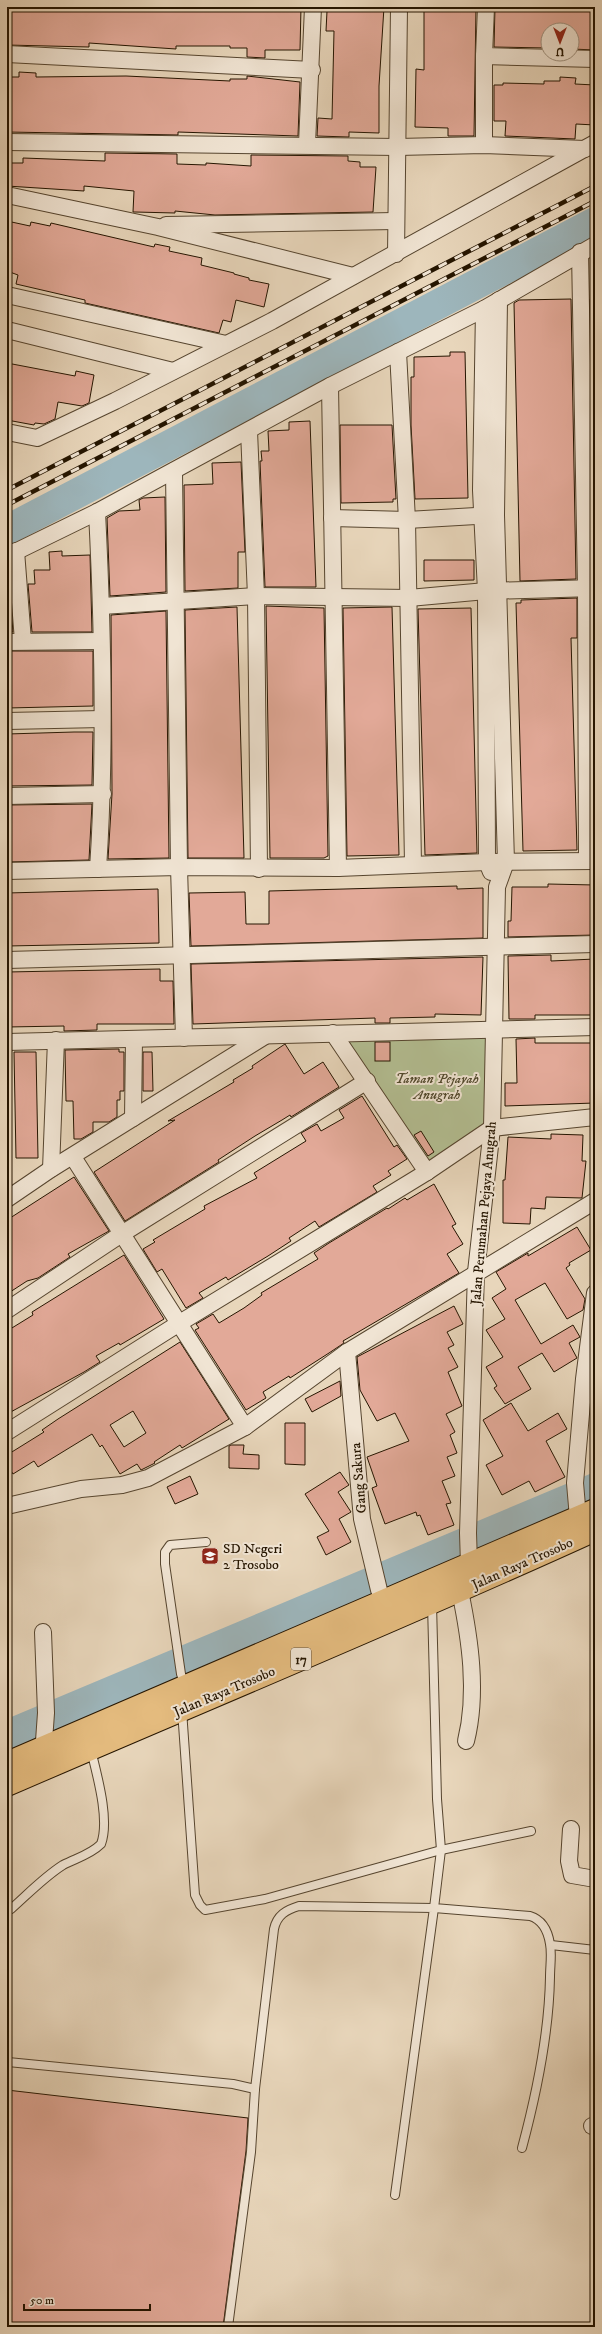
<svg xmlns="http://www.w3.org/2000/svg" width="602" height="2334" font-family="'IM FELL DW Pica',serif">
	<rect width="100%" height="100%" fill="#e8d6bb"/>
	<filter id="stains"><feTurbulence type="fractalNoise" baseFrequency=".005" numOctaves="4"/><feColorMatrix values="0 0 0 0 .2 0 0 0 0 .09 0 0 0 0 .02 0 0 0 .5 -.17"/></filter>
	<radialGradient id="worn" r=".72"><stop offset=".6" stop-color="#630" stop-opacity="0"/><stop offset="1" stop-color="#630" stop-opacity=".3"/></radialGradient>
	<path fill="#b3be92" stroke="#6c6a49" d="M492,1030V1128L427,1172L333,1033Z"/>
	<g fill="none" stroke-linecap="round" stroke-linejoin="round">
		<g stroke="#9db6bc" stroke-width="30">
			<path d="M7,530L595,222"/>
			<path d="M7,1735L595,1488"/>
		</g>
	</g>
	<g fill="#e2a998" stroke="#251500" fill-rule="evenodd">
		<path d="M7,7H301L300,50H265V58L247,57V48H230V46H176V49L89,43V47L7,45Z"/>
		<path d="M330,7H384L379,86V133L349,132V137L317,136L318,118L332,119L334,31H326L327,11H330Z"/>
		<path d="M424,7H476L474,136H448V128L415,127L416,69L424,70Z"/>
		<path d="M495,7H595V50L572,49V30H548V48L494,47Z"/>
		<path d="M19,72L36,73V77L126,76L230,81V79H247V76L300,82L298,136L178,132V135L7,132V77H19Z"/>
		<path d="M560,77L576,78L575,84L595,85V125L576,124L575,139L505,136L506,121H494V85H503V83L544,84V81H560Z"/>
		<path d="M105,153L177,154V164L206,165V163L251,166V155L348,156V161L360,162V167H376L373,212L215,215L175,211V213L135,212H133L134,191L84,186V191L7,186V163H23V158L105,161Z"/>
		<path d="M7,221L30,226L31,222L50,226L51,223L154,247L155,244L170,247L169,251L202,258L201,265L234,273V274L249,278V280L269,284L264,307L236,300L231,322L223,320L219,333L85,303V300L16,284L18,275L7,271Z"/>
		<path d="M571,299L576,579L520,581L514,303L519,300Z"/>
		<path d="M590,299H595V560Z"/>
		<path d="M450,352H465L468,498L415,499L411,425V377H414V357L450,356Z"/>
		<path d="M7,363L75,376L76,371L94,375L89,403L82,406L58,402L55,419L44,424L35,423L34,425L7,420Z"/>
		<path d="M310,421L316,587H265L260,461H262L261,451H269L268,431L289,430V422Z"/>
		<path d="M340,425H392L396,499H393V502L341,503Z"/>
		<path d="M241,462L245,552H238V588L185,591L184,485L213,484L212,463Z"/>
		<path d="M165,497L166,592L110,596L107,518L119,511L140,510L139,500L143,498Z"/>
		<path d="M62,551V556L90,555L92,632H32L28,584H35L34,570H50L49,552Z"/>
		<path d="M424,560H474V580L424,581Z"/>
		<path d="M7,585H9L13,632H7Z"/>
		<path d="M577,598V638H571L577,850L523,851L516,603H521V600Z"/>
		<path d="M266,606L324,608L328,856L324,858H270Z"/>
		<path d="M237,607L244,858H188L185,610Z"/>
		<path d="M392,607L399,855L347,856L343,608Z"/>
		<path d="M471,608L477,853L425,855L418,609Z"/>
		<path d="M166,611L169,858L108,859L112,794L111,615Z"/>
		<path d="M7,651H93V706L7,708Z"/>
		<path d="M74,732H93L92,785L7,786V734Z"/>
		<path d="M92,804L89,860L7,862V805Z"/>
		<path d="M548,884L595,885V935L508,937V921H511L512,887H548Z"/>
		<path d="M457,886V889L483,888V938L191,946L189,893L245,892L246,924H269V891Z"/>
		<path d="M158,889L159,943L7,946V893Z"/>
		<path d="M551,955V961L595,959V1015H535V1019H509L508,956Z"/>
		<path d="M483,957L481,1015L435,1014V1017L390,1018V1023H375V1018L193,1024L191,964Z"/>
		<path d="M160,969V981H173L174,1024H97V1030L64,1031V1026L7,1027V972Z"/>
		<path d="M535,1038V1043H595V1103L505,1106V1083H517L516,1039Z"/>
		<rect x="375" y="1042" width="15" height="19"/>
		<path d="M285,1044L304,1074L323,1062L339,1087L291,1117L290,1115L282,1120L255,1136L218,1160L219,1162L125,1221L94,1172L175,1120L168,1121L234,1082L233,1080L253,1068L252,1066Z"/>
		<path d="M119,1049V1052H124V1091H120V1100H117V1117L109,1122H93V1132L81,1139H74L73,1101H66L65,1050Z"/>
		<path d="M14,1052H36L38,1158H16Z"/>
		<path d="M143,1052H152L153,1091H143Z"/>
		<path d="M362,1096L394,1147L397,1145L407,1159L388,1171L391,1175L373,1186L377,1192L319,1227L315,1221L289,1238L291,1241L268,1256L228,1280L226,1277L199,1293L203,1298L186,1308L162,1269L157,1272L143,1249L155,1242L153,1240L205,1209L204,1206L257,1178L254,1173L306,1141L301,1133L317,1124L321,1131L344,1118L339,1110Z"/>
		<path d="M421,1131L434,1152L428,1156L414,1135Z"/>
		<path d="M551,1134L583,1135L582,1161H586L582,1198L546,1197L545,1209L531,1208L530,1224L503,1223V1180H505L508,1137L551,1139Z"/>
		<path d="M74,1177L109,1231L68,1254L70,1257L38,1278L27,1281L7,1294V1220Z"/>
		<path d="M434,1184L456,1224L452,1226L463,1244L447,1254L459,1273L343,1341L344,1343L329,1353L290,1378L289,1376L263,1392L266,1398L246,1410L195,1330L199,1328L196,1324L213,1314L219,1323L244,1308L262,1295L261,1293L318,1259L314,1253L329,1243L387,1208L388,1209L405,1198L407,1200Z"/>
		<path d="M577,1227L591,1250L569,1263L570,1265L566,1268L585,1299L583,1310L567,1319L545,1283L515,1300L541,1344L573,1325L580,1337L569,1343L577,1358L554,1372L542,1353L518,1367L531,1389L505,1404L494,1388L497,1386L486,1367L503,1357L486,1330L505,1319L492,1298L506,1289L496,1272L528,1253V1256Z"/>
		<path d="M124,1255L164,1319L120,1345L119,1343L96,1356L100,1362L84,1372L7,1414V1331L33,1315L32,1312Z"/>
		<path d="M454,1306L463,1324L447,1332L454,1345L448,1348L458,1367L448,1372L462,1406L446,1414L455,1432L450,1435L457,1453L447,1457L455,1476L442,1481L451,1503L446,1504L454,1525L428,1535L420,1515L417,1516L416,1512L385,1524L372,1488L377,1486L367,1457L409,1441L395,1413L377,1421L360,1390L357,1357Z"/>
		<path d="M180,1342L229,1419L182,1448L180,1445L154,1462L155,1463L141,1470L137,1464L120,1474L102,1445L100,1447L92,1434L38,1467L34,1461L13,1474L7,1464V1455L44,1432L42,1430L58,1419ZM133,1411L146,1433L124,1447L110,1425Z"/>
		<path d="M340,1381L341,1396L312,1412L305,1399Z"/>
		<path d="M511,1403L528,1431L558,1413L567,1429L546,1441L565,1477L535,1492L529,1481L502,1495L486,1465L503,1456L483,1420Z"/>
		<path d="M285,1423H305V1465L285,1464Z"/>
		<path d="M231,1445H244L243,1454L259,1455V1469L229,1468V1446Z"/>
		<path d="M340,1472L349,1485L338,1492L351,1512L339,1519L351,1542L326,1555L317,1537L329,1531L305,1494Z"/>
		<path d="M190,1476L198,1494L175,1504L167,1487Z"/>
		<path d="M7,2090L248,2118L246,2151L223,2327H7Z"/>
	</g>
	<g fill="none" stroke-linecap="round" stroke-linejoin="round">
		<defs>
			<g id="lane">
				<path d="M432,1604L437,1799L441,1850L434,1908L530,1916C543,1920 548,1931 550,1944C552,1954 550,1966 550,1977C549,2035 537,2092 522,2148"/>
				<path d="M185,1686L181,1674L165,1564V1552L170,1545L206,1542"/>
				<path d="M182,1710L195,1895L200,1905L205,1910L265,1899L441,1850L531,1831"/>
				<path d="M11,1909C28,1894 44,1877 63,1865C76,1858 90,1855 101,1844C110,1820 97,1775 91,1750"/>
				<path d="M551,1945L595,1950"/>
				<path d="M8,2062L233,2084L255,2089L274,1929C277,1915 286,1910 299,1906L434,1908L395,2195"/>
				<path d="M228,2327L251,2152L255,2089"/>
			</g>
			<g id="street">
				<path d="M486,7L484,56L595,59"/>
				<path d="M7,54L312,70"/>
				<path d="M484,56V145"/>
				<path d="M7,142L398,147L484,145L585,149"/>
				<path d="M307,144L313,7"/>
				<path d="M7,195L158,227L353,276"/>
				<path d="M166,225L395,221"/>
				<path d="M580,252L586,588L587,861"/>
				<path d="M396,254L399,7"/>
				<path d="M7,295L226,344"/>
				<path d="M484,309L481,490L486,591L487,862L491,872"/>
				<path d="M7,330L173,371"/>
				<path d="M398,352L407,520L413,864"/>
				<path d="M330,386L338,868"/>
				<path d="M249,431L256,596L259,869"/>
				<path d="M7,432L37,438L115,401L272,321L595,143"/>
				<path d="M174,471L179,867L184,1038"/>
				<path d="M97,512C103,631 106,751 98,869"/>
				<path d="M332,518L407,520L493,515"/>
				<path d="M16,551L23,641"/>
				<path d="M7,556L97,512L330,386L484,309L595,245"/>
				<path d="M102,606L256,596L409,598L486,591L595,588"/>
				<path d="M7,642L101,641"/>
				<path d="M7,721L102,719"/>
				<path d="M7,796L103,794"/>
				<path d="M7,871L179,867L338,868L487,862L595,861"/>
				<path d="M7,960L595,944"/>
				<path d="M333,1033L427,1172"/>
				<path d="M7,1042L595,1027"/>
				<path d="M133,1118L134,1039"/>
				<path d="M73,1157L245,1427"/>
				<path d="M51,1169L56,1040"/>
				<path d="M7,1199L51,1169L265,1036"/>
				<path d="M7,1310L120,1235L367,1081"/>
				<path d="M347,1352L362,1519L379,1590L384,1602"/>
				<path d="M7,1432L178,1324L427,1172L492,1128L595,1117"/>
				<path d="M7,1506L81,1489L122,1485L148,1478L245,1427L347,1352L595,1201"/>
				<path d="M578,1518L575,1483L584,1379L595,1293"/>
				<path d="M469,1564L468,1533L476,1272L492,1128L497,887L506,862L496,515L499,300"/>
				<path d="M460,1591C470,1639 478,1693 466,1741"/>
				<path d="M43,1632L46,1713L43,1755"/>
				<path d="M571,1829L569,1861L572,1875L595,1879"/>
				<path d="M592,2126H595"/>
			</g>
			<g id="highway">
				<path d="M7,1763L595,1510"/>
				<path d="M7,1785C203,1700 400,1619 595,1530"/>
			</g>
		</defs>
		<use href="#lane" stroke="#56452f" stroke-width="10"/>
		<use href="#street" stroke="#56452f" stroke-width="18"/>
		<use href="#highway" stroke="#251500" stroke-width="24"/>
		<use href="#lane" stroke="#f0e4d3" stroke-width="8"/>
		<use href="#street" stroke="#f0e4d3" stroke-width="16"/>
		<use href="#highway" stroke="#e4bb7e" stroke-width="22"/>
		<defs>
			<g id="rail">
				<path d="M7,490L595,186"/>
				<path d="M7,505L595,201"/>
			</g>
		</defs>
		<use href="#rail" stroke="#251500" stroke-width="4.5"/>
		<use href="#rail" stroke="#f0e4d3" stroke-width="3" stroke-dasharray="9" stroke-linecap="butt"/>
	</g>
	<defs>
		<symbol id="school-square" viewBox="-11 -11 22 22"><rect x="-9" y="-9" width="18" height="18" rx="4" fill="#8f2418" stroke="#f0e4d3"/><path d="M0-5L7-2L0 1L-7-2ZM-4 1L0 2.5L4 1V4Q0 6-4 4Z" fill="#fff"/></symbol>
	</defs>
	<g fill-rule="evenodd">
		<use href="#school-square" x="200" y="1546" width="20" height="20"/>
	</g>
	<g text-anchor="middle" stroke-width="4" stroke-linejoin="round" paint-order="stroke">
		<rect fill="#f0e4d3" stroke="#62533f" stroke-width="1" x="291" y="1648" width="20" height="22" rx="3"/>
		<g font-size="13" font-weight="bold" fill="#251500">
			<text x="301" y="1664">17</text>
		</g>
		<g font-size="14" font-style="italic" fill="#50482c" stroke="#f0e4d3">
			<text x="437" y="1083">Taman Pejayah<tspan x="437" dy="16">Anugrah</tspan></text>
		</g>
		<g font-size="14" fill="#251500" stroke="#f0e4d3">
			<text transform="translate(483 1213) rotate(-85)" y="5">Jalan Perumahan Pejaya Anugrah</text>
			<text transform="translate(358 1478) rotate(-95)" y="5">Gang Sakura</text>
			<text transform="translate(522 1563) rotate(-24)" y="5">Jalan Raya Trosobo</text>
			<text transform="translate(224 1691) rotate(-23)" y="5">Jalan Raya Trosobo</text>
		</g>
		<g font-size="14" fill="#251500" stroke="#f0e4d3" text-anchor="start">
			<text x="223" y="1553">SD Negeri<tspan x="223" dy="16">2 Trosobo</tspan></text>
		</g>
	</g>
	<rect width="602" height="2334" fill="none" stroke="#e8d6bb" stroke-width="24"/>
	<rect x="8" y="8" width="586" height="2318" fill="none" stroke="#251500" stroke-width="2"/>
	<rect x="12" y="12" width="578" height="2310" fill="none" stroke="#251500"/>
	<g transform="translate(560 42) rotate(180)"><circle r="19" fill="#f0e4d3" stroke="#9f917f"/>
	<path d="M0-3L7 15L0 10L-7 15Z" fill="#8f2418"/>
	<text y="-6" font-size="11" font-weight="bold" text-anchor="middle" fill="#251500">U</text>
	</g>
	<path d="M24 2304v6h126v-6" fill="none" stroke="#251500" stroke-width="2"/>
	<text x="30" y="2304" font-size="12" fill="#251500" stroke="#f0e4d3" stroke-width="3" paint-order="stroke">50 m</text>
	<rect width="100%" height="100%" filter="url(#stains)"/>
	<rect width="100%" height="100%" fill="url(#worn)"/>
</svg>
